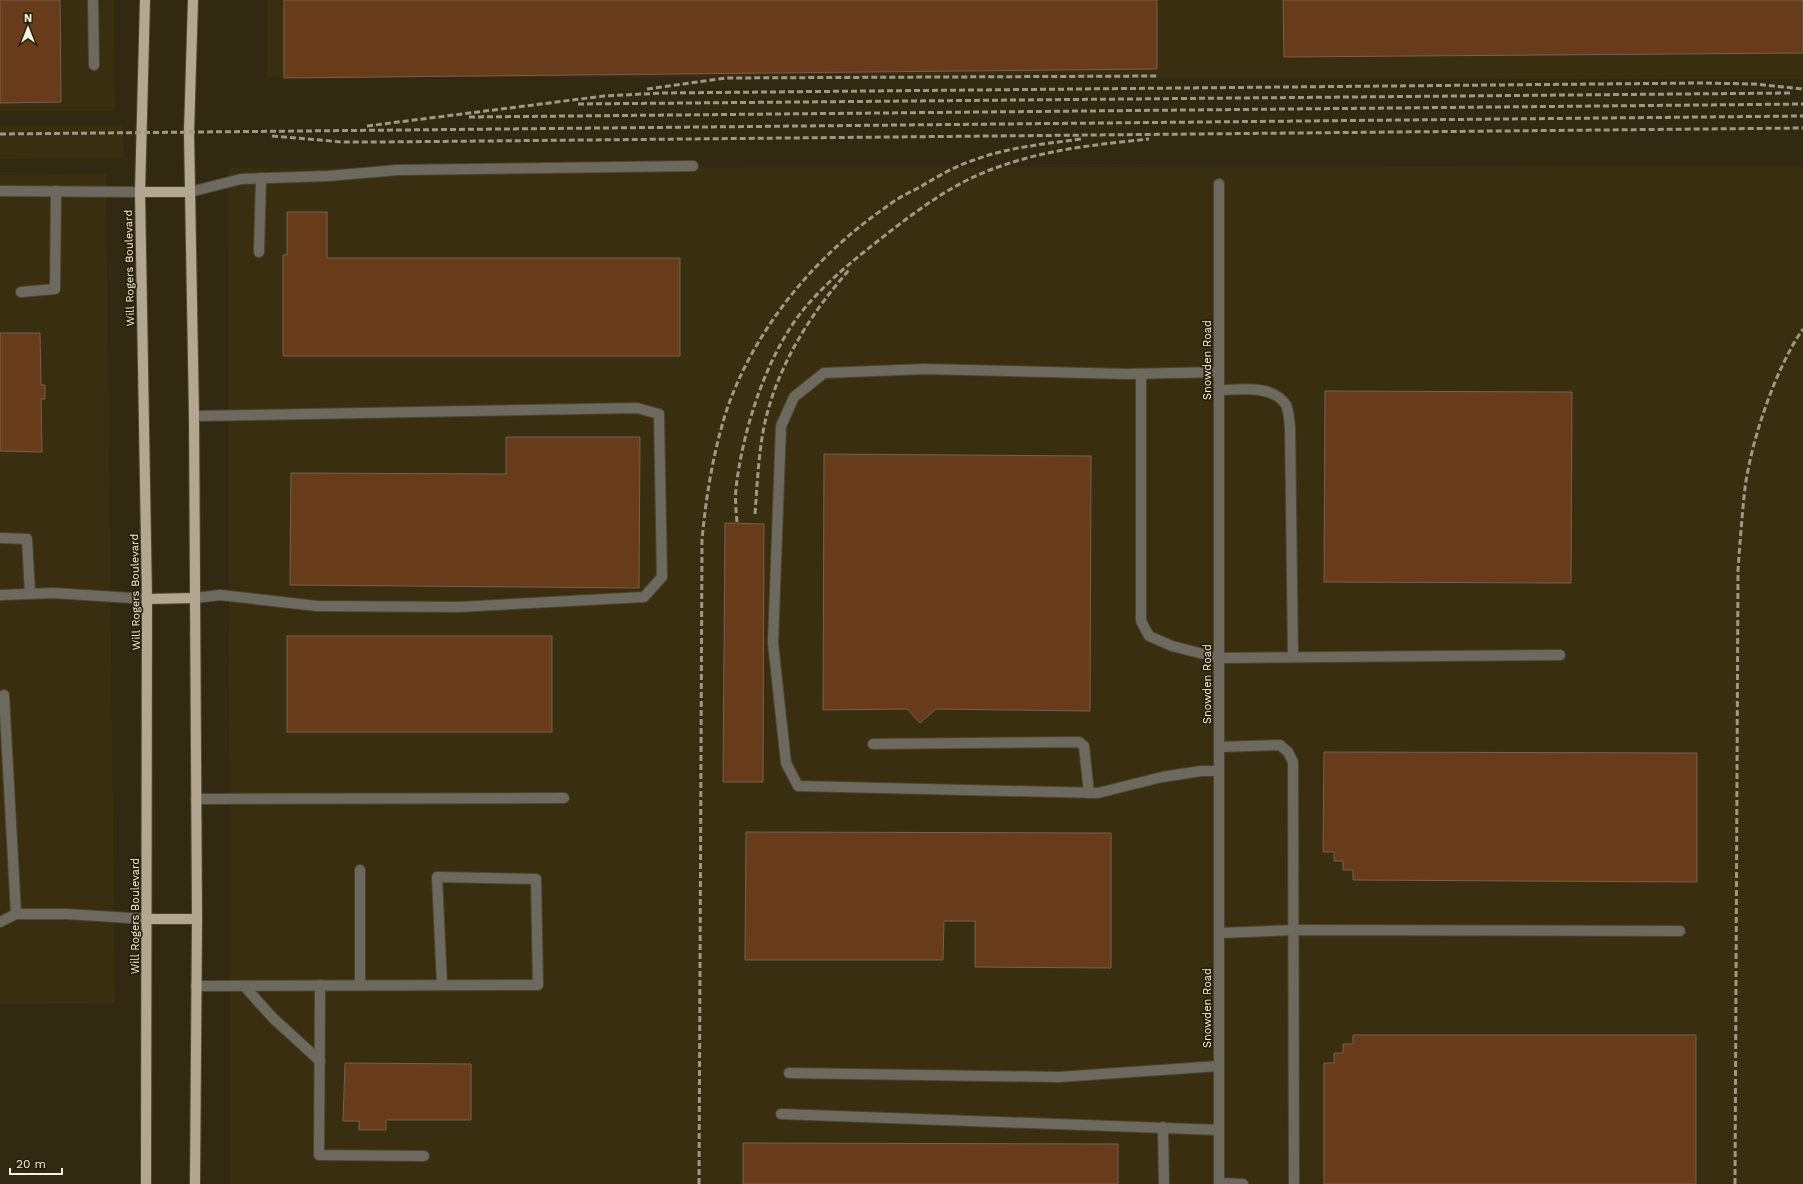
<svg xmlns="http://www.w3.org/2000/svg" width="1803" height="1184" font-family="'Work Sans',sans-serif">
	<rect width="100%" height="100%" fill="#322913"/>
	<g fill="#392e10">
		<path d="M0,0H114L115,111H0Z"/>
		<path d="M267,0H1803V79L267,77Z"/>
		<path d="M0,126H123L124,158L0,159Z"/>
		<path d="M1803,166V1184H230L228,168Z"/>
		<path d="M106,174L115,1003L0,1004V175Z"/>
	</g>
	<g fill="#683c1b" stroke="#776051">
		<path d="M0,0H60L61,102L0,103Z"/>
		<path d="M284,0H1157V69L284,78Z"/>
		<path d="M1283,0H1803V53L1284,57Z"/>
		<path d="M287,212H327V258H680V356H283V255H287Z"/>
		<path d="M0,333H40L41,385H45V399H41L42,452L0,451Z"/>
		<path d="M1325,391L1572,392L1571,583L1324,582Z"/>
		<path d="M506,437H640L639,588L290,585L291,473L506,474Z"/>
		<path d="M824,454L1091,456L1090,711L936,709L920,723L907,709L823,710Z"/>
		<path d="M725,523L764,524L763,782H723Z"/>
		<rect x="287" y="636" width="265" height="96"/>
		<path d="M1324,752L1697,753V882L1353,880V870H1343V861H1334V852H1323Z"/>
		<path d="M746,832L1111,833V968L975,967V921H944L943,960H745Z"/>
		<path d="M1353,1035H1696V1184H1324V1063H1334V1053H1343V1044H1353Z"/>
		<path d="M345,1063L471,1064V1120H386V1130H359V1121H343Z"/>
		<path d="M743,1143L1118,1144V1184H743Z"/>
	</g>
	<g fill="none" stroke-linecap="round" stroke-linejoin="round">
		<defs>
			<g id="minor">
				<path d="M93,0L94,65"/>
				<path d="M0,191L140,192"/>
				<path d="M190,192L241,179L328,176L398,170L693,166"/>
				<path d="M259,252L261,178"/>
				<path d="M21,292L55,289L56,191"/>
				<path d="M1141,374V621L1149,636L1172,646L1219,658L1560,655"/>
				<path d="M1219,390C1241,390 1272,384 1286,405C1289,411 1289,420 1290,427L1293,657"/>
				<path d="M194,416L637,408L659,414L662,577L644,597L458,607L317,606L220,595L195,598"/>
				<path d="M0,538L27,539L30,594"/>
				<path d="M0,595L53,593L147,599"/>
				<path d="M4,695L16,914H66L147,919"/>
				<path d="M873,744L1079,742L1084,746L1089,793"/>
				<path d="M1219,747L1280,745L1288,752L1293,762L1294,1184"/>
				<path d="M1219,771H1201L1162,777L1098,793L798,786L786,763L773,643L781,426L794,397L824,373L925,369L1127,374L1219,372"/>
				<path d="M196,799L564,798"/>
				<path d="M360,870V985"/>
				<path d="M0,922L16,914"/>
				<path d="M1219,933L1294,930L1680,931"/>
				<path d="M320,985L319,1155L424,1156"/>
				<path d="M196,986L538,985L536,879L437,877L442,985"/>
				<path d="M245,987L273,1018L320,1061"/>
				<path d="M789,1073L1059,1077L1219,1066"/>
				<path d="M781,1114L1219,1130"/>
				<path d="M1163,1127L1164,1184"/>
				<path d="M1219,1183L1243,1184"/>
				<path d="M1219,1184V184"/>
			</g>
			<g id="major">
				<path d="M145,0L140,192L147,599L146,1184"/>
				<path d="M193,0L189,132L194,416L197,919L195,1184"/>
				<path d="M140,192H190"/>
				<path d="M147,599L195,598"/>
				<path d="M147,919H197"/>
			</g>
		</defs>
		<use href="#minor" stroke="#4e4530" stroke-width="12"/>
		<use href="#major" stroke="#4e4530" stroke-width="12"/>
		<use href="#minor" stroke="#6e695f" stroke-width="10"/>
		<use href="#major" stroke="#b3a792" stroke-width="10"/>
		<g stroke="#9f9887" stroke-width="3" stroke-dasharray="6 3" stroke-linecap="butt">
			<path d="M647,89L726,78L1159,76"/>
			<path d="M578,104L1790,93"/>
			<path d="M469,117L1803,104"/>
			<path d="M367,126L604,96L663,93L1700,83L1754,84L1803,89"/>
			<path d="M0,134L1803,116"/>
			<path d="M272,136L342,142H382L1803,128"/>
			<path d="M755,514C757,488 758,463 762,438C772,374 808,316 850,269"/>
			<path d="M737,522C736,511 735,499 736,488C743,428 768,349 809,303C833,276 860,255 888,233C924,205 960,179 1004,165C1050,149 1101,144 1149,139"/>
			<path d="M699,1184L702,540C706,496 713,454 726,412C754,329 815,256 886,207C896,199 908,193 920,187C937,177 955,166 974,160C1009,147 1044,144 1081,139"/>
			<path d="M1735,1184L1738,570C1740,542 1742,515 1745,488C1751,441 1776,367 1803,329"/>
		</g>
	</g>
	<g text-anchor="middle" stroke-width="3.5" stroke-linejoin="round" paint-order="stroke">
		<g font-size="11" fill="#f8f2e5" stroke="#281f09">
			<text transform="translate(129 268) rotate(-91)" y="4">Will Rogers Boulevard</text>
			<text transform="translate(1207 360) rotate(-90)" y="4">Snowden Road</text>
			<text transform="translate(135 592) rotate(-91)" y="4">Will Rogers Boulevard</text>
			<text transform="translate(1207 684) rotate(-90)" y="4">Snowden Road</text>
			<text transform="translate(135 916) rotate(-90)" y="4">Will Rogers Boulevard</text>
			<text transform="translate(1207 1008) rotate(-90)" y="4">Snowden Road</text>
		</g>
	</g>
	<g transform="translate(28 28)" stroke="#281f09" stroke-width="3" paint-order="stroke">
	<path d="M0-3L7 15L0 10L-7 15Z" fill="#f8f2e5"/>
	<text y="-6" font-size="11" font-weight="bold" text-anchor="middle" fill="#f8f2e5">N</text>
	</g>
	<path d="M10 1168v6h52v-6" fill="none" stroke="#f8f2e5" stroke-width="2"/>
	<text x="16" y="1168" font-size="12" fill="#f8f2e5" stroke="#281f09" stroke-width="3" paint-order="stroke">20 m</text>
</svg>
